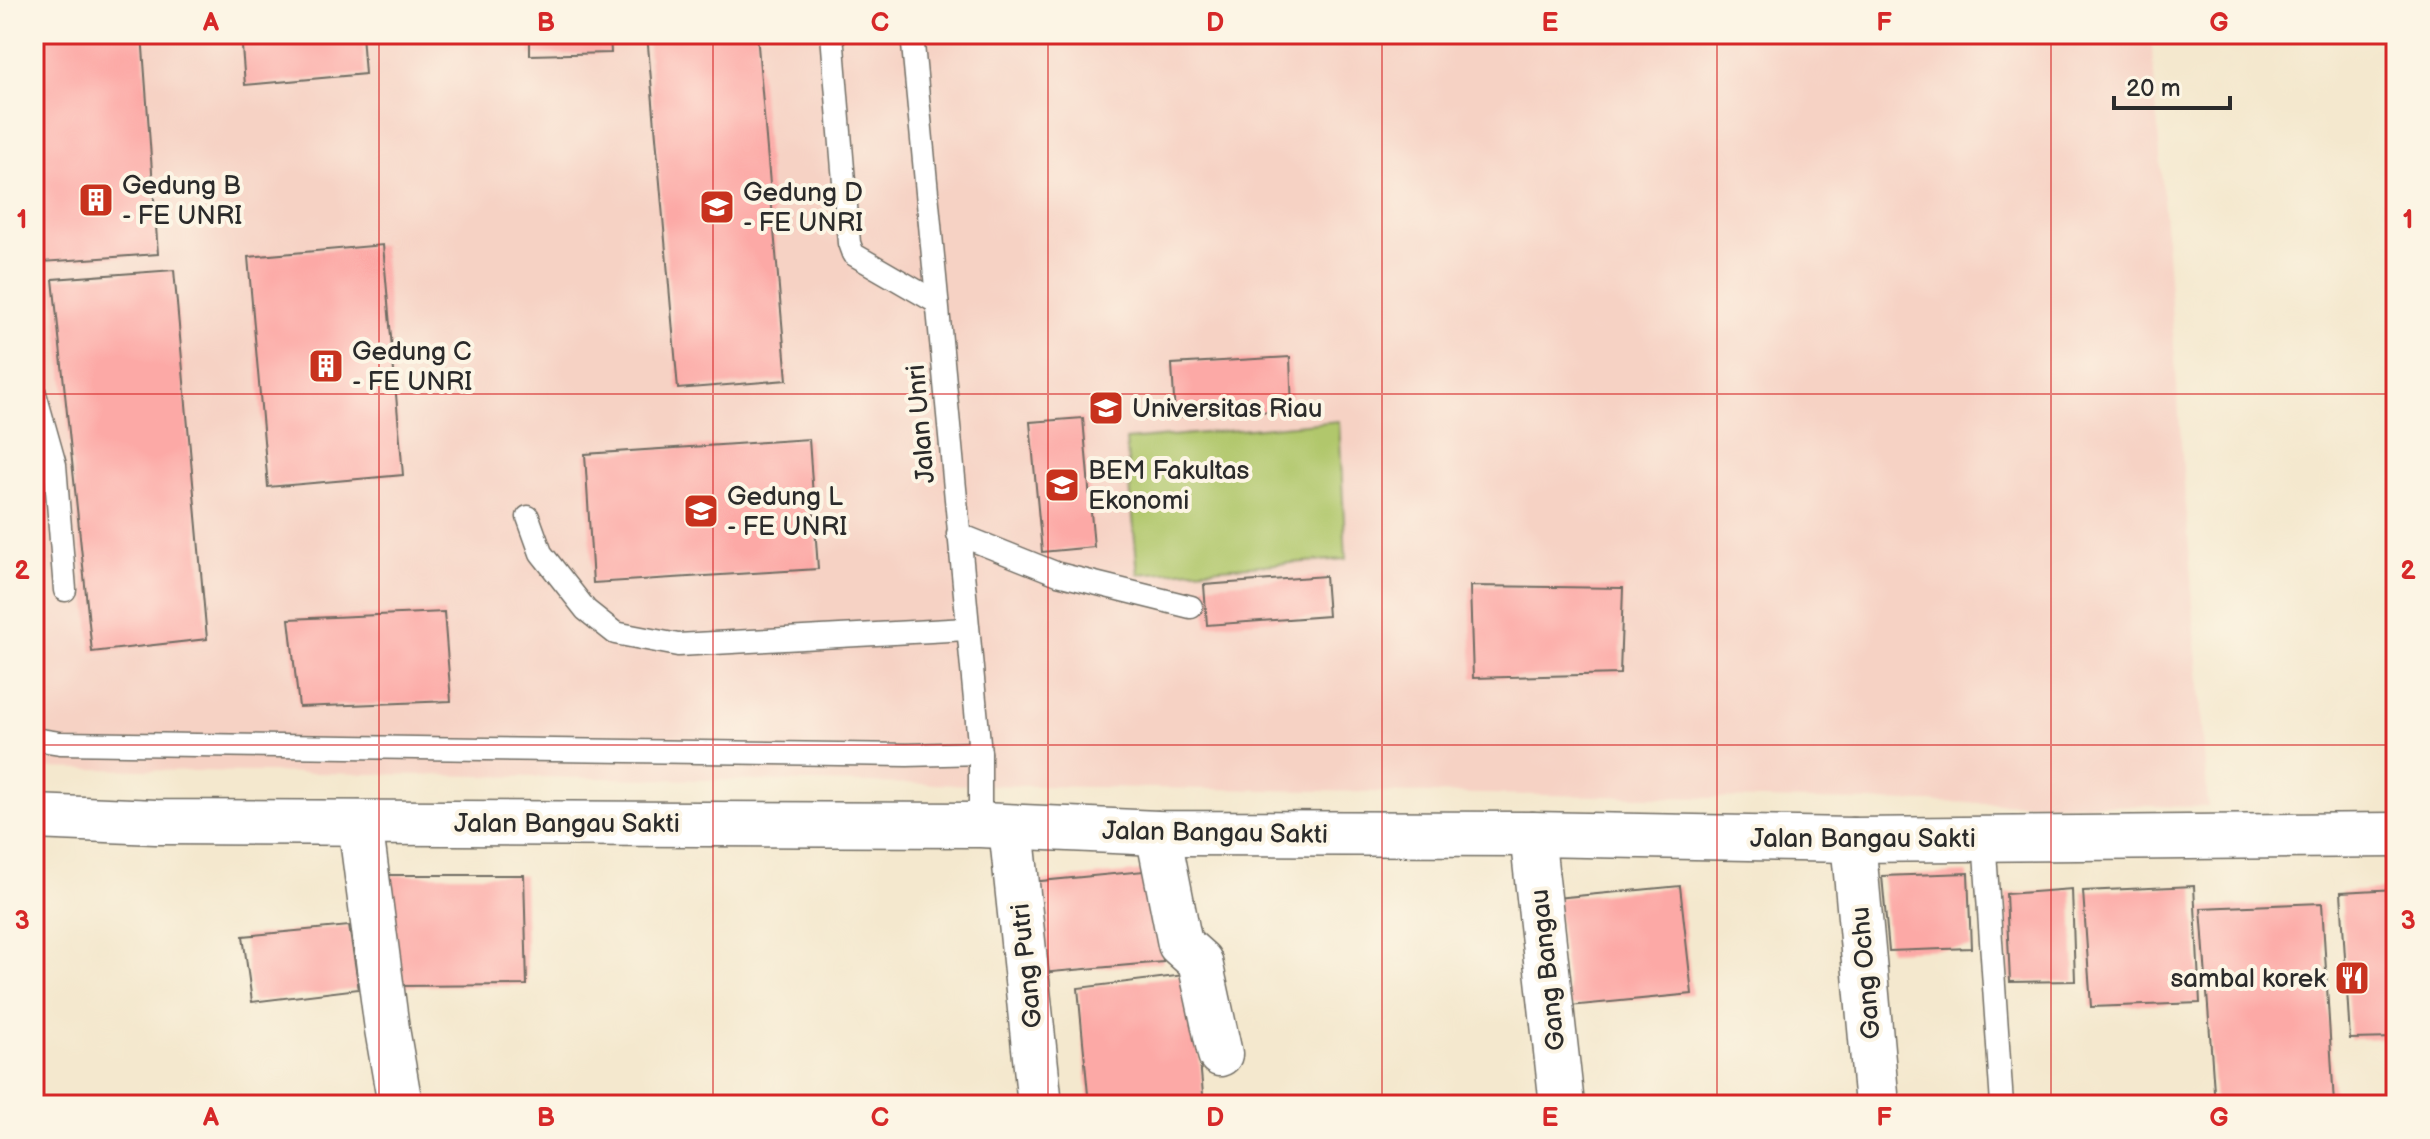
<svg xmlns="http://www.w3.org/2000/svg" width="2430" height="1139" font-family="'Balsamiq Sans',sans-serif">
	<rect width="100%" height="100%" fill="#fcf5e5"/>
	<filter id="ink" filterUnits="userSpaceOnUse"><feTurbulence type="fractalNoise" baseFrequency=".0125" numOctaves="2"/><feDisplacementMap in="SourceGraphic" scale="16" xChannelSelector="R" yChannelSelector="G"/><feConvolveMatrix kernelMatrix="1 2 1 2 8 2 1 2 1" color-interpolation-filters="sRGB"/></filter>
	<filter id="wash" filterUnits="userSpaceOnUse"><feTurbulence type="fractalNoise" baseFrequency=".006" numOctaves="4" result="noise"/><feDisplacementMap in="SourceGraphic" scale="32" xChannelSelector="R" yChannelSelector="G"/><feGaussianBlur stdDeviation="1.8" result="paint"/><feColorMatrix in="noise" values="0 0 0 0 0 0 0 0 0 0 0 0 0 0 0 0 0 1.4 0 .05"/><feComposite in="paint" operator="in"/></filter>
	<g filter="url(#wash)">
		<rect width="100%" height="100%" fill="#f4e8ce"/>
		<path fill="#f6d2c4" d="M34,34H2151L2208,807L34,768Z"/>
		<path fill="#b1c76c" stroke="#6e794c" stroke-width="2" d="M1339,421L1346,559L1138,574L1126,440Z"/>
		<g id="blocks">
			<g fill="#fca9a6">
				<path d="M34,34H142L158,254L42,262L34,146Z"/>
				<path d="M241,34H362L365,74L245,85Z"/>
				<path d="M530,34H610L611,53L530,55Z"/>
				<path d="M647,34H757L787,380L678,389Z"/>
				<path d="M383,245L403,475L268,487L248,257Z"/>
				<path d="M174,270L207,639L92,652L53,279Z"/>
				<path d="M1290,357L1292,410L1175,417L1172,364Z"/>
				<path d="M1083,418L1094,547L1042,552L1030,422Z"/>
				<path d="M809,439L818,569L593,583L585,454Z"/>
				<path d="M1325,576L1328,616L1207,625L1204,585Z"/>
				<path d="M1470,586L1623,588L1620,674L1473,678Z"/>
				<path d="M444,612L451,701L299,707L289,619Z"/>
				<path d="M1154,870L1163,962L1041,973L1031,882Z"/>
				<path d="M1968,873L1971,948L1889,951L1882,876Z"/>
				<path d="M378,875H524L527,985L398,986Z"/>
				<path d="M1680,886L1692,994L1570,1006L1556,898Z"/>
				<path d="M2194,886L2200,1003L2091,1007L2083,891Z"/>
				<path d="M2072,889L2075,981L2010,982L2006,894Z"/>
				<path d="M2396,889V1038L2350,1039L2341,892Z"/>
				<path d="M2322,903L2334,1104L2215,1105L2201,908Z"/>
				<path d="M349,926L359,989L252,1002L243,936Z"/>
				<path d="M1192,974L1204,1105H1089L1078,988Z"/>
			</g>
		</g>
	</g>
	<g filter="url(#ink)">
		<use href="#blocks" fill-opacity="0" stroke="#716d64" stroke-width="2"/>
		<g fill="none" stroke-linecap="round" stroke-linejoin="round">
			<defs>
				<g id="service">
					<path d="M832,34L849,243L853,254L936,302"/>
					<path d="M912,34L980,753V825"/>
					<path d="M34,390L55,465L65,590"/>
					<path d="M528,517L541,553L586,610L615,633L678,645L967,629"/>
					<path d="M958,534L1058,574L1191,607"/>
					<path d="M34,739L60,743L907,755L980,753"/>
					<path d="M1984,837L2002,1105"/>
				</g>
				<g id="minor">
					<path d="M360,823L387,1029L400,1105"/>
					<path d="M1011,827L1040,1105"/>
					<path d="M1158,833L1180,944L1200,962L1220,1054"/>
					<path d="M1532,834L1562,1105"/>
					<path d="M1853,840L1877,1105"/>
				</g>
				<path id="tertiary" d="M34,817L156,822L980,825L1158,833L1532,834L1853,840L2396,835"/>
			</defs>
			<use href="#service" stroke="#716d64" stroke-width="25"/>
			<use href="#minor" stroke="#716d64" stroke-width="47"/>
			<use href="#tertiary" stroke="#716d64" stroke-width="47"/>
			<use href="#service" stroke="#fff" stroke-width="22"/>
			<use href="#minor" stroke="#fff" stroke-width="44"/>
			<use href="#tertiary" stroke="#fff" stroke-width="44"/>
		</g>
	</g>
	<path fill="none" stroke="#d62828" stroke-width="2" stroke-opacity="0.55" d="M379,34V1105M713,34V1105M1048,34V1105M1382,34V1105M1717,34V1105M2051,34V1105M34,394H2396M34,745H2396"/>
	<defs>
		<symbol id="building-square" viewBox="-11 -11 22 22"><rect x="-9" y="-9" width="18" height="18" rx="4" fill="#c8321e" stroke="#fcf5e5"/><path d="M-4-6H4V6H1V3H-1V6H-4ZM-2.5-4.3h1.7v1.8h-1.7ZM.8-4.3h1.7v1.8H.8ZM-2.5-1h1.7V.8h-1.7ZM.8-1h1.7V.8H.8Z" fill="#fff"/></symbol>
		<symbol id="university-square" viewBox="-11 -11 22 22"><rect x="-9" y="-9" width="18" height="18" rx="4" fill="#c8321e" stroke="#fcf5e5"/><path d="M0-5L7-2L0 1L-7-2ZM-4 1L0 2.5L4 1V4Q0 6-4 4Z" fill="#fff"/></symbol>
		<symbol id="restaurant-square" viewBox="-11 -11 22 22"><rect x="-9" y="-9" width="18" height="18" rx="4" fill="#c8321e" stroke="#fcf5e5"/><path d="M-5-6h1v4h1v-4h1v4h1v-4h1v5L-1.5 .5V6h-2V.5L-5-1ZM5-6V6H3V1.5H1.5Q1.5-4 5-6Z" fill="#fff"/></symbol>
	</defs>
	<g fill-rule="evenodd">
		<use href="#building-square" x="76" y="180" width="40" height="40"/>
		<use href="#university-square" x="697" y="187" width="40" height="40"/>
		<use href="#building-square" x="306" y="346" width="40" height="40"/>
		<use href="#university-square" x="1086" y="388" width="40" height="40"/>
		<use href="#university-square" x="1042" y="465" width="40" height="40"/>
		<use href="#university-square" x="681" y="491" width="40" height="40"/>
		<use href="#restaurant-square" x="2332" y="958" width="40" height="40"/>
	</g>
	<g text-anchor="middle" stroke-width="8" stroke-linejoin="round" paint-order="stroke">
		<g font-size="26" fill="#2b2b2b" stroke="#fcf5e5" text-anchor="start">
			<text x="122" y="194">Gedung B<tspan x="122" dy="30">- FE UNRI</tspan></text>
			<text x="743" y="201">Gedung D<tspan x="743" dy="30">- FE UNRI</tspan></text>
			<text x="352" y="360">Gedung C<tspan x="352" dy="30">- FE UNRI</tspan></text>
			<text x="1132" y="417">Universitas Riau</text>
			<text x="1088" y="479">BEM Fakultas<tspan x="1088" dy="30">Ekonomi</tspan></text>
			<text x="727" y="505">Gedung L<tspan x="727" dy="30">- FE UNRI</tspan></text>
			<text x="2326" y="987" text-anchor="end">sambal korek</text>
		</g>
		<g font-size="26" fill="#2b2b2b" stroke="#fcf5e5">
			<text transform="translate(920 424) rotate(-95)" y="9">Jalan Unri</text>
			<text x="567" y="832">Jalan Bangau Sakti</text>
			<text transform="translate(1215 832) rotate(1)" y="9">Jalan Bangau Sakti</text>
			<text x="1863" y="847">Jalan Bangau Sakti</text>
			<text transform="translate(1026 966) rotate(-96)" y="9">Gang Putri</text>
			<text transform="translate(1547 970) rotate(-96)" y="9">Gang Bangau</text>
			<text transform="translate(1865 973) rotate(-95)" y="9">Gang Ochu</text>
		</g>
	</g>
	<rect width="2430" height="1139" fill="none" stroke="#fcf5e5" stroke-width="88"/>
	<path d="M2114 96v12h116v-12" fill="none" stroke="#2b2b2b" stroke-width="4"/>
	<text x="2126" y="96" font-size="24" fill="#2b2b2b" stroke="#fcf5e5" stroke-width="6" paint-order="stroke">20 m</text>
	<rect x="44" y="44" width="2342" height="1051" fill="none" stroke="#d62828" stroke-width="3"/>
	<g font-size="26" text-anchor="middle" font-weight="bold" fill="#d62828">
		<text x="211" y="31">A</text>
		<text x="546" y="31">B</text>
		<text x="880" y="31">C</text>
		<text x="1215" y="31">D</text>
		<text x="1550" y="31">E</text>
		<text x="1884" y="31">F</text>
		<text x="2219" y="31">G</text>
		<text x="22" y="228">1</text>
		<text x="2408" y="228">1</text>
		<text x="22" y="579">2</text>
		<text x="2408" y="579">2</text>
		<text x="22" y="929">3</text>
		<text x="2408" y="929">3</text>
		<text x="211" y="1126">A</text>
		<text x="546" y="1126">B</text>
		<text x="880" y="1126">C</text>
		<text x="1215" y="1126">D</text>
		<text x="1550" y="1126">E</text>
		<text x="1884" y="1126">F</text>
		<text x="2219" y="1126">G</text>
	</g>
</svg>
